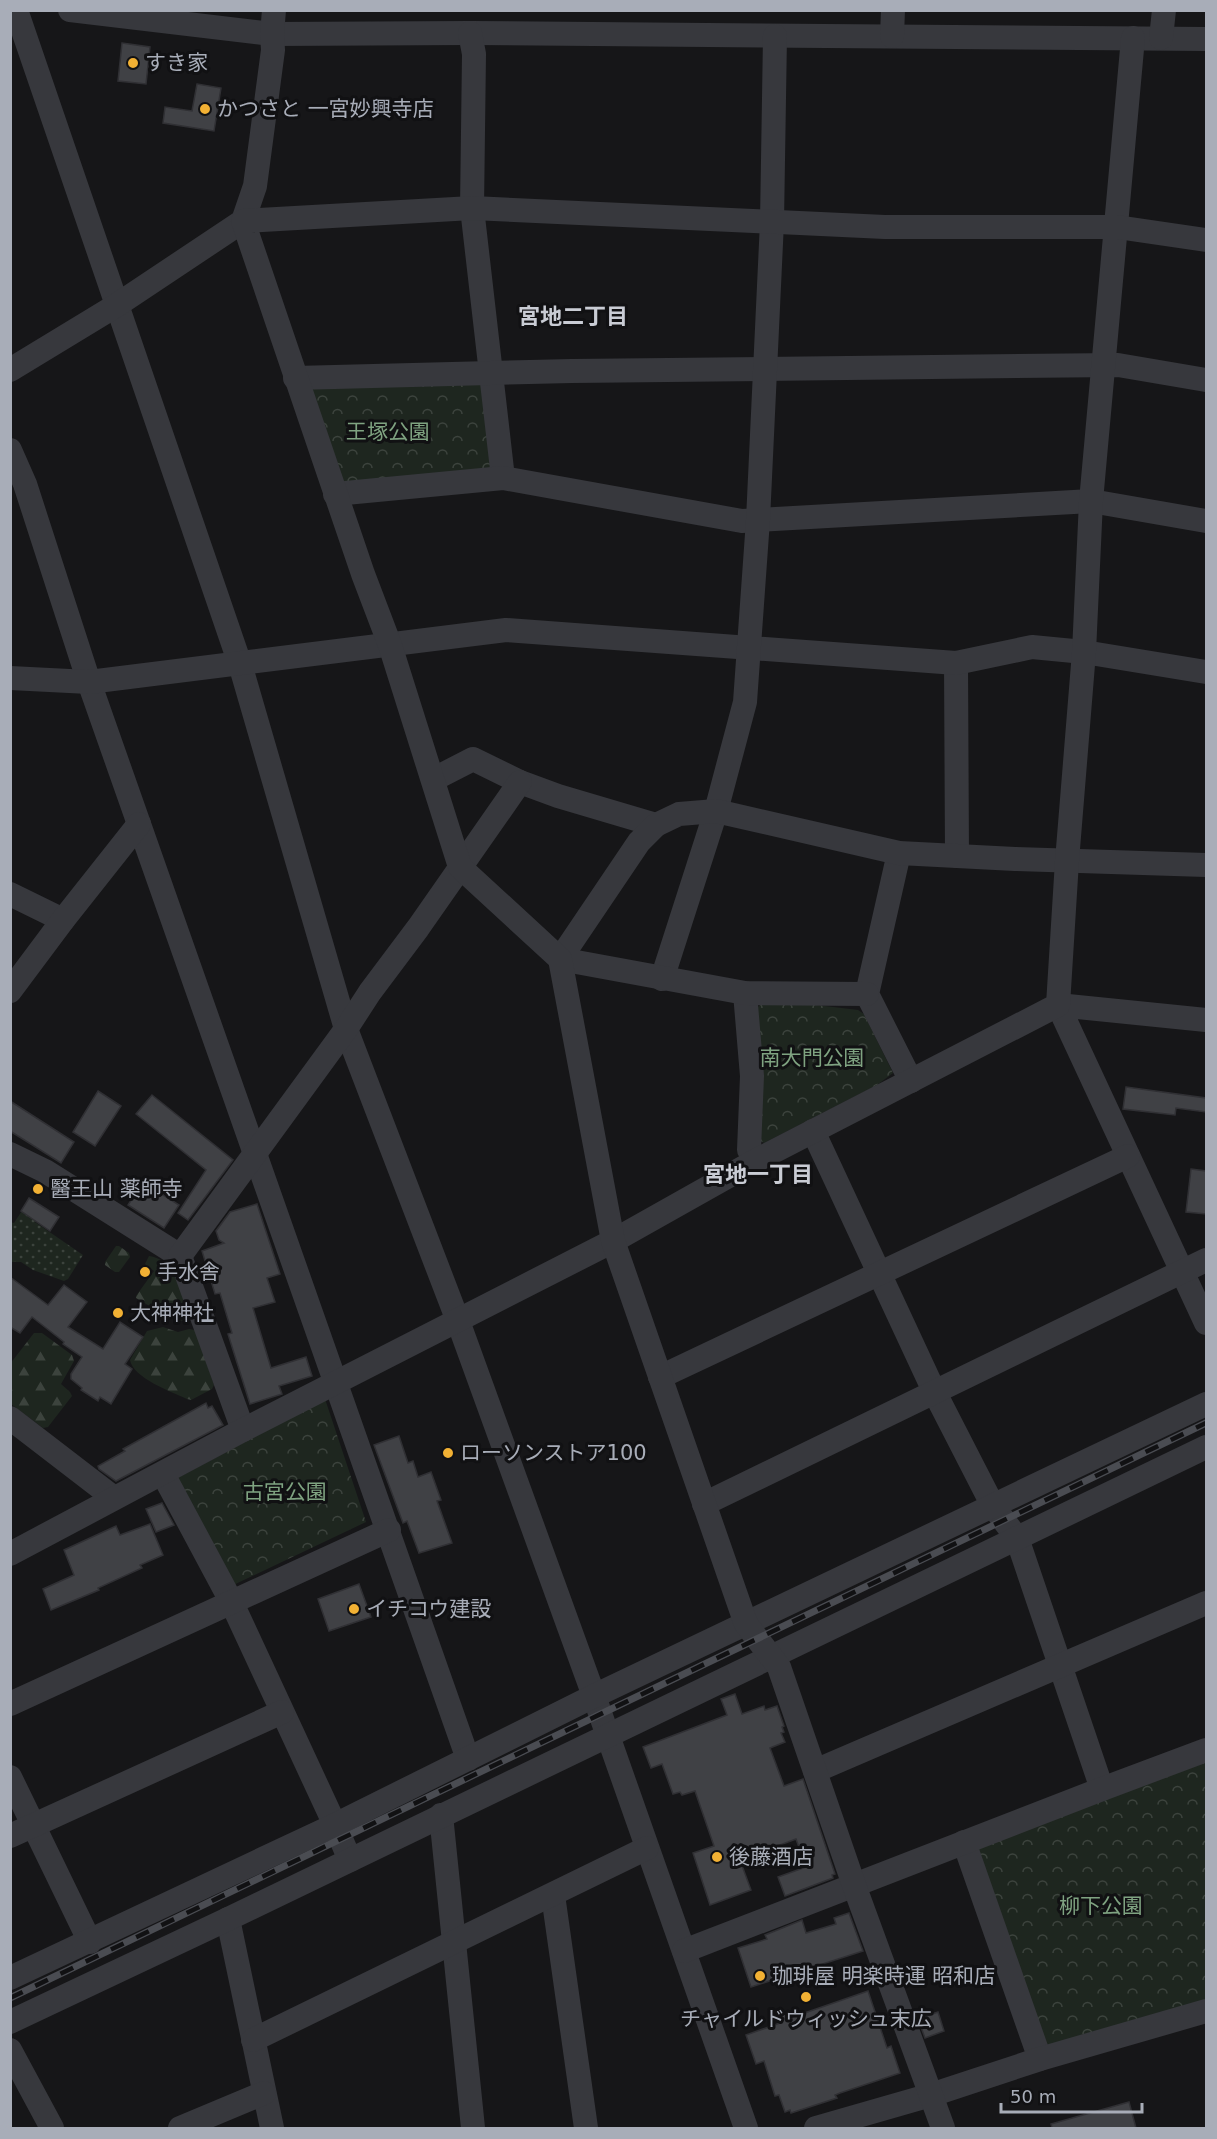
<svg xmlns="http://www.w3.org/2000/svg" width="1217" height="2139" font-family="'DejaVu Sans','Noto Sans JP',sans-serif">
	<defs>
		<pattern id="forest-firs" width="22" height="20" patternUnits="userSpaceOnUse" patternTransform="scale(1.5)"><rect width="22" height="20" fill="#1e261f"/><path d="M5 1l3.5 6h-7zM16 11l3.5 6h-7z" fill="#3c433d"/></pattern>
		<pattern id="park-crowns" width="20" height="18" patternUnits="userSpaceOnUse" patternTransform="scale(1.5)"><rect width="20" height="18" fill="#1e261f"/><path d="M2 6a3 3 0 1 1 6 0M12 15a3 3 0 1 1 6 0" fill="none" stroke="#3c433d"/></pattern>
		<pattern id="garden-dots" width="8" height="8" patternUnits="userSpaceOnUse" patternTransform="scale(1.5)"><rect width="8" height="8" fill="#1e261f"/><path d="M2 2h.1M6 6h.1" fill="none" stroke="#3c433d" stroke-width="1.8" stroke-linecap="round"/></pattern>
	</defs>
	<rect width="100%" height="100%" fill="#161618"/>
	<g fill="url(#forest-firs)">
		<path d="M116,1246H119L129,1253L130,1257L119,1272H115L105,1265V1262Z"/>
		<path d="M149,1256C177,1260 183,1295 191,1318L190,1320L175,1321L136,1298V1296L154,1271L145,1264Z"/>
		<path d="M163,1327L178,1332L189,1329L195,1330L214,1385L212,1389L191,1400L187,1399C172,1392 133,1378 130,1360L147,1331Z"/>
		<path d="M34,1333H42L72,1355L74,1361L61,1384L70,1392L72,1396L48,1427L43,1428L11,1404L10,1364Z"/>
	</g>
	<g fill="url(#park-crowns)">
		<path d="M486,378L496,474L338,488L305,384Z"/>
		<path d="M766,999L858,1010L864,1014L893,1073L877,1085L764,1143L757,1139L756,1016L758,1007Z"/>
		<path d="M325,1399L366,1522L229,1587L176,1479Z"/>
		<path d="M1206,1754V2007L1042,2055L968,1843Z"/>
	</g>
	<path fill="url(#garden-dots)" d="M29,1200L43,1209L35,1222L83,1255L68,1279L64,1281L33,1270L21,1262H11L10,1222L14,1223Z"/>
	<g fill="#404145" stroke="#303034" stroke-width="1.5">
		<path d="M122,43L150,47L146,84L118,81Z"/>
		<path d="M197,84L221,88L214,131L163,123L165,107L192,111Z"/>
		<path d="M1126,1087L1206,1098V1112L1176,1108L1175,1115L1123,1109Z"/>
		<path d="M98,1091L121,1106L95,1146L73,1132Z"/>
		<path d="M152,1095L233,1160L188,1220L178,1213L206,1170L136,1114Z"/>
		<path d="M10,1101L74,1142L61,1163L10,1131Z"/>
		<path d="M1191,1169L1206,1171V1214L1186,1212Z"/>
		<path d="M143,1182L179,1205L164,1228L128,1205Z"/>
		<path d="M29,1198L59,1217L50,1231L21,1211Z"/>
		<path d="M257,1204L280,1274L267,1278L275,1302L253,1308L271,1368L306,1357L312,1376L279,1386L282,1394L250,1404L228,1334L232,1333L220,1293L215,1294L202,1251L224,1243L219,1240L216,1231L230,1212Z"/>
		<path d="M10,1277L48,1305L64,1285L87,1302L68,1327L103,1349L120,1322L143,1337L125,1364L132,1369L111,1404L100,1397L98,1401L81,1390L82,1388L71,1379V1374L82,1357L63,1344L64,1342L32,1317L20,1333L10,1327Z"/>
		<path d="M206,1403L208,1408L212,1406L223,1425L116,1481L99,1469L98,1466L125,1451L123,1449Z"/>
		<path d="M399,1436L408,1463L413,1461L418,1477L431,1472L441,1500L437,1501L452,1543L419,1553L407,1521L403,1523L374,1445Z"/>
		<path d="M162,1503L174,1525L156,1532L146,1509Z"/>
		<path d="M150,1524L163,1555L140,1565L142,1568L98,1588L99,1590L51,1610L43,1589L74,1575L64,1550L116,1526L120,1535Z"/>
		<path d="M359,1584L371,1617L329,1631L318,1599Z"/>
		<path d="M735,1694L742,1714L764,1706L765,1710L777,1706L784,1726L782,1727L784,1732L781,1733L785,1742L770,1748L784,1786L803,1779L835,1874L832,1875L833,1878L785,1896L778,1877L806,1867L796,1839L740,1860L751,1890L710,1905L693,1853L714,1846L695,1791L682,1795L680,1792L673,1794L662,1764L651,1768L643,1747L727,1715L721,1699Z"/>
		<path d="M849,1913L863,1951L751,1987L738,1948L767,1939L765,1935L802,1920L806,1933L836,1924L834,1918Z"/>
		<path d="M868,1991L887,2048L891,2046L900,2073L840,2093L835,2095L837,2098L791,2113L790,2110L785,2112L779,2095L775,2096L764,2061L756,2064L746,2035L780,2023L778,2016L791,2012L793,2017Z"/>
		<path d="M938,2012L944,2031L925,2038L918,2019Z"/>
		<path d="M1129,2102L1136,2128H1052L1051,2124Z"/>
	</g>
	<g fill="none" stroke-linecap="round" stroke-linejoin="round">
		<g stroke="#37383d" stroke-width="24">
			<path d="M16,10L240,664L346,1029L458,1321L594,1696L746,2128"/>
			<path d="M70,10L272,34L470,33L1206,39"/>
			<path d="M470,33L474,54L472,208L503,478"/>
			<path d="M892,36L893,10"/>
			<path d="M1161,38L1164,10"/>
			<path d="M10,370L117,305L243,221L255,186L273,50L272,34L274,10"/>
			<path d="M295,378L572,371L1118,365L1206,380"/>
			<path d="M10,450L25,484L89,682L468,1759"/>
			<path d="M335,494L503,478L742,521L1091,501L1206,521"/>
			<path d="M956,663L957,856"/>
			<path d="M10,678L89,682L506,630L956,663L1032,647L1084,652L1206,672"/>
			<path d="M434,779L473,759L520,782L558,796L656,825"/>
			<path d="M899,853L867,994L911,1081"/>
			<path d="M10,894L63,920"/>
			<path d="M662,979L716,811L745,702L758,520L772,222L775,36"/>
			<path d="M10,991L63,920L139,824"/>
			<path d="M745,993L752,1076L749,1150L757,1160"/>
			<path d="M867,994L745,993L560,959L639,842L656,825L679,814L716,811L899,853L1015,859L1206,865"/>
			<path d="M1206,1020L1058,1005L1206,1323"/>
			<path d="M813,1131L934,1391L993,1506L1017,1538L1102,1789"/>
			<path d="M10,1154L45,1171L180,1256L243,1430"/>
			<path d="M180,1256L346,1029L370,992L418,928L520,782"/>
			<path d="M660,1377L1128,1156"/>
			<path d="M10,1418L114,1498"/>
			<path d="M163,1474L231,1601L335,1825L350,1860"/>
			<path d="M704,1504L1206,1260"/>
			<path d="M10,1554L243,1430L613,1241L757,1160L1058,1005L1067,861L1084,652L1091,501L1133,38"/>
			<path d="M10,1704L389,1530"/>
			<path d="M815,1771L1206,1603"/>
			<path d="M10,1777L90,1942"/>
			<path d="M441,1815L473,2128"/>
			<path d="M10,1836L282,1712"/>
			<path d="M964,1842L1040,2059"/>
			<path d="M553,1895L586,2128"/>
			<path d="M228,1919L272,2128"/>
			<path d="M684,1951L1102,1789L1206,1750"/>
			<path d="M10,1978L335,1825L594,1696L1206,1404"/>
			<path d="M10,2022L228,1919L1206,1447"/>
			<path d="M253,2040L647,1848"/>
			<path d="M10,2050L52,2128"/>
			<path d="M180,2128L264,2093"/>
			<path d="M816,2128L931,2095L1040,2059L1206,2011"/>
			<path d="M943,2128L854,1885L779,1667L746,1624L613,1241L560,959L460,867L390,645L363,574L243,221L472,208L885,227H1117L1206,240"/>
		</g>
		<defs>
			<path id="rail" d="M10,1998L1206,1423"/>
		</defs>
		<use href="#rail" stroke="#4a4c52" stroke-width="7"/>
		<use href="#rail" stroke="#111113" stroke-width="4.5" stroke-dasharray="14" stroke-linecap="butt"/>
	</g>
	<g fill="#f2b134" stroke="#111113" stroke-width="2">
		<circle cx="133" cy="63" r="6"/>
		<circle cx="205" cy="109" r="6"/>
		<circle cx="38" cy="1189" r="6"/>
		<circle cx="145" cy="1272" r="6"/>
		<circle cx="118" cy="1313" r="6"/>
		<circle cx="448" cy="1453" r="6"/>
		<circle cx="354" cy="1609" r="6"/>
		<circle cx="717" cy="1857" r="6"/>
		<circle cx="760" cy="1976" r="6"/>
		<circle cx="806" cy="1997" r="6"/>
	</g>
	<g text-anchor="middle" stroke-width="6" stroke-linejoin="round" paint-order="stroke">
		<g font-size="21" fill="#a8adb8" stroke="#111113" text-anchor="start">
			<text x="145" y="70">すき家</text>
			<text x="217" y="116">かつさと 一宮妙興寺店</text>
			<text x="50" y="1196">醫王山 薬師寺</text>
			<text x="157" y="1279">手水舎</text>
			<text x="130" y="1320">大神神社</text>
			<text x="460" y="1460">ローソンストア100</text>
			<text x="366" y="1616">イチコウ建設</text>
			<text x="729" y="1864">後藤酒店</text>
			<text x="772" y="1983">珈琲屋 明楽時運 昭和店</text>
			<text x="806" y="2026" text-anchor="middle">チャイルドウィッシュ末広</text>
		</g>
		<g font-size="21" fill="#7fa381" stroke="#111113">
			<text x="388" y="439">王塚公園</text>
			<text x="812" y="1065">南大門公園</text>
			<text x="285" y="1499">古宮公園</text>
			<text x="1101" y="1913">柳下公園</text>
		</g>
		<g font-size="22" font-weight="bold" fill="#c9ccd4" stroke="#111113">
			<text x="573" y="324">宮地二丁目</text>
			<text x="758" y="1182">宮地一丁目</text>
		</g>
	</g>
	<rect width="1217" height="2139" fill="none" stroke="#a8adb8" stroke-width="24"/>
	<path d="M1001 2103v9h141v-9" fill="none" stroke="#a8adb8" stroke-width="3"/>
	<text x="1010" y="2103" font-size="18" fill="#a8adb8" stroke="#111113" stroke-width="4.5" paint-order="stroke">50 m</text>
</svg>
